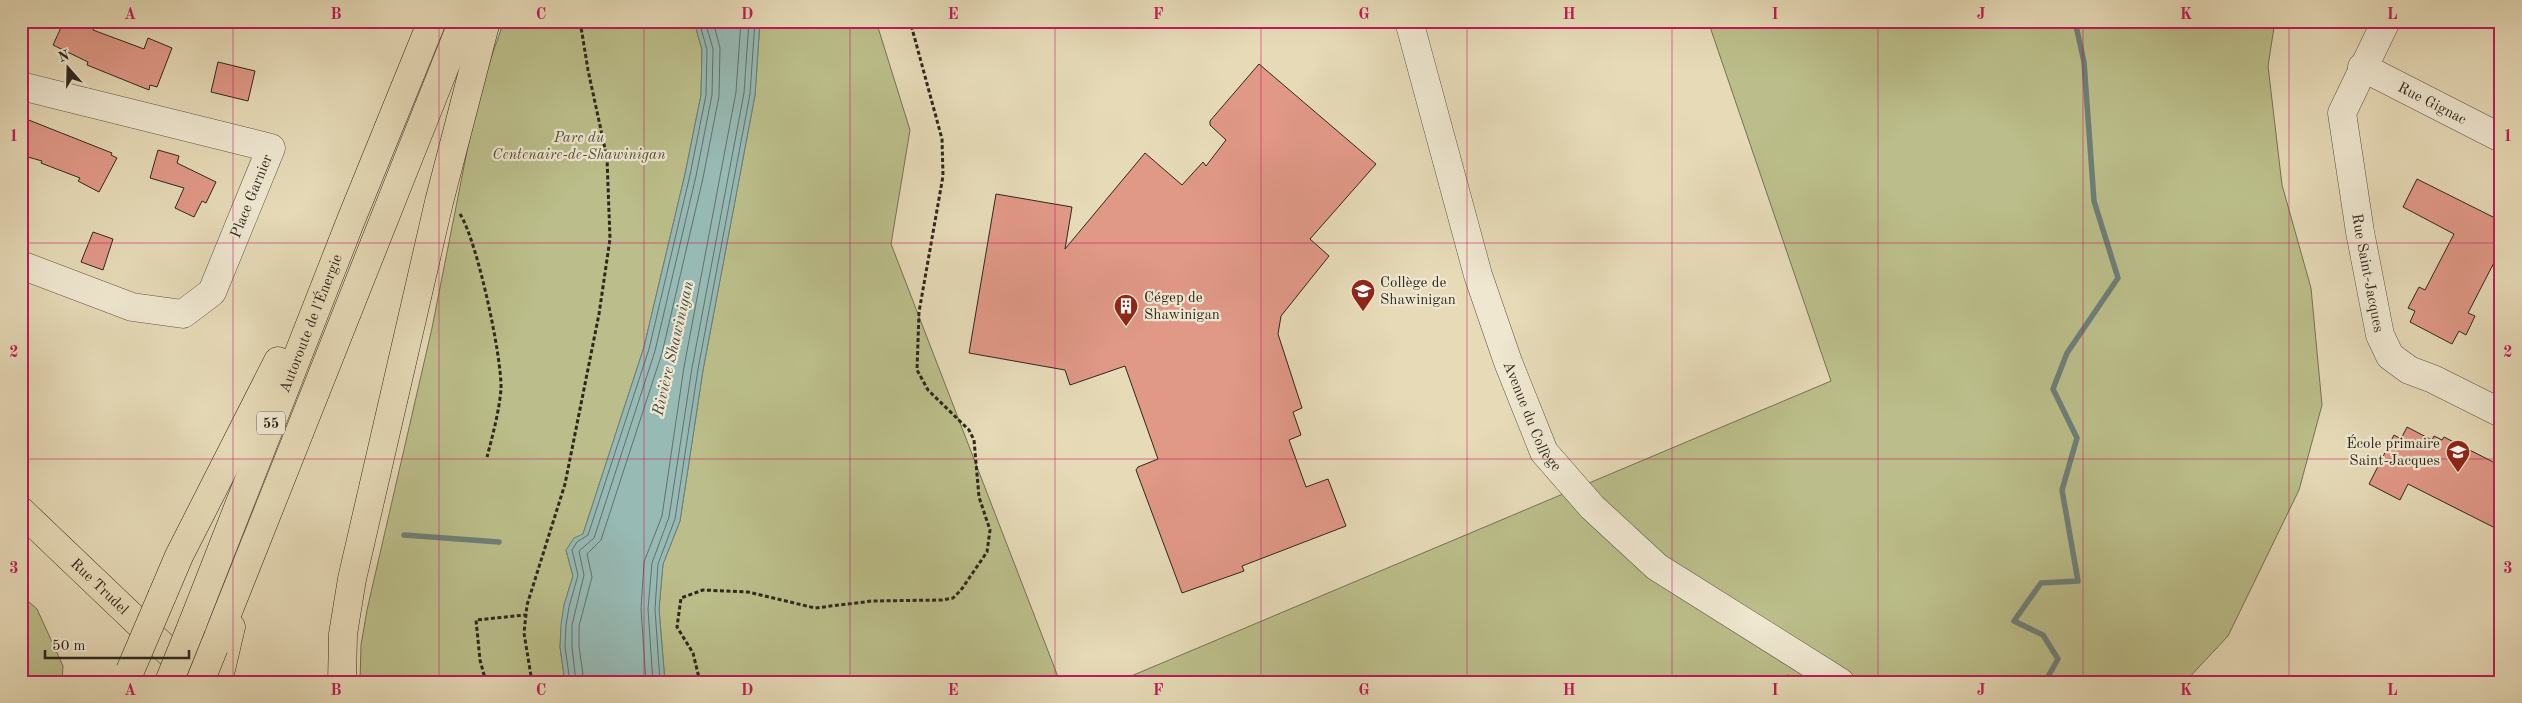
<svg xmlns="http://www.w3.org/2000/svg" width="2522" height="703" font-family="'Old Standard TT',serif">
	<rect width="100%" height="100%" fill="#e6dab7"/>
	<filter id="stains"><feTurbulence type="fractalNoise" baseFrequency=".004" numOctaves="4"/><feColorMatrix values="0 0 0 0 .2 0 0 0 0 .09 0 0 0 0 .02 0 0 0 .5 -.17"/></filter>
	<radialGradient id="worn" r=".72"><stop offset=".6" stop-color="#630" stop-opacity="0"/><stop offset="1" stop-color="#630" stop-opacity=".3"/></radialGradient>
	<g fill="#bbbe8a" stroke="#757254">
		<path d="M504,21H694L702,50L701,95L685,174L644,347L583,534L566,550L573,576L564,605L560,647L565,682H360L361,645L367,610L432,328L473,121L485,75Z"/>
		<path d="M760,21H876L910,130L891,244L1060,682H665L659,609L663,564L680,521L703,370L755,95Z"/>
		<path d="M1708,21H2275L2268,66L2282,185L2311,288L2322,405L2299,490L2228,636L2185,682H1117L1831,381Z"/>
		<path d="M21,595L37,609L63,666L62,682H21Z"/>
	</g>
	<path fill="#97bab5" stroke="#6d7f78" d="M694,21H760L755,95L703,370L680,521L663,564L659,609L665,682H565L560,647L561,624L564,605L573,576L566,550L574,538L583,534L644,347L685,174L701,95L702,50Z"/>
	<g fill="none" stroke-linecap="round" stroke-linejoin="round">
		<g stroke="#637069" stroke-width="1">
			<path d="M570,682L565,647L566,625L569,607L578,575L572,550L577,542L588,535L649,349L690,175L706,95L707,50L699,21"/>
			<path d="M576,682L572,647V625L584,575L579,551L594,538L655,351L696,176L712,95L713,49L705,21"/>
			<path d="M584,682L579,646V626L592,577L587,554L601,540L662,353L703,178L719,96L720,48L713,21"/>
			<path d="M646,682L641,609L644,562L662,516L684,367L736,92L741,21"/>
			<path d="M653,682L648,609L652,563L669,517L692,368L744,93L749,21"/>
			<path d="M660,682L655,609L658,564L675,519L698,369L750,94L755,21"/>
		</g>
		<g stroke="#6d7f78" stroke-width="5.5">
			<path d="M404,535L499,542"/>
			<path d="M2045,682L2058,659L2043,635L2014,621L2041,583L2078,581L2062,490L2077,438L2053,389L2067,353L2118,278L2094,201L2084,62L2075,21"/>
		</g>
	</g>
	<g fill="#e09887" stroke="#2f271d">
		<path d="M64,21H97L93,30L144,49L148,38L172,48L157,87L150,85L149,90L134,84L87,65L88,62L53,45Z"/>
		<path d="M218,62L255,71L248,101L211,92Z"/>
		<path d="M1259,64L1376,164L1310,239L1329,256L1281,316L1278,334L1302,408L1293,412L1301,435L1289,440L1306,487L1328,479L1346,526L1242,566L1244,571L1182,593L1136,470L1138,467L1158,459L1125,366L1070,385L1065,370L969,353L996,194L1072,207L1065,249L1145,153L1182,185L1203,162L1206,166L1226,140L1210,125V121Z"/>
		<path d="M21,117L112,153L111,155L117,158L99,192L78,181L80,178L41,163L42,161L21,155Z"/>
		<path d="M158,150L179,156L177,163L216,182L206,203L202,201L194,217L175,208L184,188L150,178Z"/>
		<path d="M2417,179L2501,221V249L2468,313L2475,316L2466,335L2459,331L2452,344L2410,322L2415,311L2408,308L2419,287L2425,290L2454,234L2403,207Z"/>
		<path d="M93,232L113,239L103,270L81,262Z"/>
		<path d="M2407,427L2432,440L2434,436L2442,440L2444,437L2501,466V531L2408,484L2400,500L2369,484L2394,435L2401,439Z"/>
	</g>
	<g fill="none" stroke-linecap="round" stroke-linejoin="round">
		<defs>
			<g id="minor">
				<path id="s1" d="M1409,21L1478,275L1508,362L1544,452L1592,507L1657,567L1840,682"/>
				<path id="s2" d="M2386,21L2342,113L2360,232L2380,335L2390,356L2409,370L2433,379L2501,413"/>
				<path id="s3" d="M2362,67L2501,138"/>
				<path d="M21,86L271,148L212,292L183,314L132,307L21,265"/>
			</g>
			<g id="major">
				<path id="s4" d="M21,511L194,676"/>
			</g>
			<g id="highway">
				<path d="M162,596L179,556L278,361"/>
				<path id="s5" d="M192,625L351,220L432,21"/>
				<path d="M214,647L463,21"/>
				<path d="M218,682L231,627"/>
				<path d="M342,682L343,634L352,579L439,202L486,21"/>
			</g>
		</defs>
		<use href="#minor" stroke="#5d5444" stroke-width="29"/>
		<use href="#major" stroke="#2f271d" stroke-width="29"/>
		<use href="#highway" stroke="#2f271d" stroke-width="29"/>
		<g stroke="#2f271d" stroke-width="3" stroke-dasharray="4 2.5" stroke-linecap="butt">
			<path d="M460,214C477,240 502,357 501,389C499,412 493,434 487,457"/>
			<path d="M486,682L480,660L476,620L525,615"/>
			<path d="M532,682L524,633L527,605L565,484L599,314L610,239L607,158L588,70L580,21"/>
			<path d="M700,682L693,653L677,627L681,598L703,590L748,592L815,608L872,601L942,600L953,598L961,590L987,552L990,530L979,497L974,440L969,430L928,390L917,370L919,312L943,176L942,139L910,21"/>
			<path d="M1787,682L1789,675"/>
		</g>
		<use href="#minor" stroke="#efe7d0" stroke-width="28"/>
		<use href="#major" stroke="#e6dab7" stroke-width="28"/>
		<use href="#highway" stroke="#e6dab7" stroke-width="28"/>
		<defs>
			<g id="highway-bridge">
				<path d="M130,671L162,596"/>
				<path d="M169,682L192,625"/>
				<path d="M200,682L214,647"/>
			</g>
		</defs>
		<use href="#highway-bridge" stroke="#2f271d" stroke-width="29" stroke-linecap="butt"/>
		<use href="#highway-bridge" stroke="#e6dab7" stroke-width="28"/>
	</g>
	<path fill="none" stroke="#c2185b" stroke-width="1" stroke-opacity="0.55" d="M233,21V682M439,21V682M644,21V682M850,21V682M1055,21V682M1261,21V682M1467,21V682M1672,21V682M1878,21V682M2083,21V682M2289,21V682M21,243H2501M21,459H2501"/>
	<defs>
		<symbol id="university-pin" viewBox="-11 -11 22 30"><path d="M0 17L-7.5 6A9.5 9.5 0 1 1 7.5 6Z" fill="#8f2418" stroke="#efe7d0"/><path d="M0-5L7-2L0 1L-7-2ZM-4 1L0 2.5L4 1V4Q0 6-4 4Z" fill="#fff"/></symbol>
		<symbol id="building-pin" viewBox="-11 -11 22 30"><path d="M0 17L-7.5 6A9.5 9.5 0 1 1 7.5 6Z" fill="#8f2418" stroke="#efe7d0"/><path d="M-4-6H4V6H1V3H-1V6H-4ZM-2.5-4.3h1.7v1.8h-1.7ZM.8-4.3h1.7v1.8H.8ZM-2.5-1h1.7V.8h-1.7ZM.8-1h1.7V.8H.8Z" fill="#fff"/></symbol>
		<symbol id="school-pin" viewBox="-11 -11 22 30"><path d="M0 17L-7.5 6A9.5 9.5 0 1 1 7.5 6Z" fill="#8f2418" stroke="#efe7d0"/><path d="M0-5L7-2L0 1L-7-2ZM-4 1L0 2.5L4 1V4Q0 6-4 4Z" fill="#fff"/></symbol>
	</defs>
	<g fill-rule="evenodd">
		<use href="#university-pin" x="1349" y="277" width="28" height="38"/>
		<use href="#building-pin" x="1112" y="292" width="28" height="38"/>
		<use href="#school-pin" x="2444" y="438" width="28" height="38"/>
	</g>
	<g text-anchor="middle" stroke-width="4.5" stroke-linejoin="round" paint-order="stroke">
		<rect fill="#efe7d0" stroke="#696153" stroke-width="1" x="257" y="411.5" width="28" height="23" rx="4"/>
		<g font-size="14" font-weight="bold" fill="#2f271d">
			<text x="271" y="428">55</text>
		</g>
		<g font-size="15" fill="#2f271d" stroke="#efe7d0">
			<text dy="5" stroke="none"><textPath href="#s3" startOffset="79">Rue Gignac</textPath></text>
			<text transform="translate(251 196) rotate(-68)" y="5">Place Garnier</text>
			<text dy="5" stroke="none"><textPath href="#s2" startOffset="264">Rue Saint-Jacques</textPath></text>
			<text dy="5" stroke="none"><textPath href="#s5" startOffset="324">Autoroute de l'Énergie</textPath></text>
			<text dy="5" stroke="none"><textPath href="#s1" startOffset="415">Avenue du Collège</textPath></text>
			<text dy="5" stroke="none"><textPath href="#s4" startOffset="109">Rue Trudel</textPath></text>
		</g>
		<g font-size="15" font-style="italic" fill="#524d38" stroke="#efe7d0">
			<text x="579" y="142">Parc du<tspan x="579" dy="17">Centenaire-de-Shawinigan</tspan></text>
		</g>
		<g font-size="15" fill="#2f271d" stroke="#efe7d0" text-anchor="start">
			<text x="1380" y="287">Collège de<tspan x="1380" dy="17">Shawinigan</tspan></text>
			<text x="1144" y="302">Cégep de<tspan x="1144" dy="17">Shawinigan</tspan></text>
			<text x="2440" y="448" text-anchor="end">École primaire<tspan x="2440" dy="17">Saint-Jacques</tspan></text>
		</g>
		<g font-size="16" font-style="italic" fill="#494c43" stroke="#efe7d0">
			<text transform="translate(672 348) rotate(-77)" y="6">Rivière Shawinigan</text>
		</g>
	</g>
	<rect width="2522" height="703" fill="none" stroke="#e6dab7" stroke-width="55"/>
	<g transform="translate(68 68) rotate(340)" stroke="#efe7d0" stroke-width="4" paint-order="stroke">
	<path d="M0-4L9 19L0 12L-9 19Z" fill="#2f271d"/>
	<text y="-8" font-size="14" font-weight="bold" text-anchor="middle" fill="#2f271d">N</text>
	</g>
	<path d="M45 650v8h144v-8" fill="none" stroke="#2f271d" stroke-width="2.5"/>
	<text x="52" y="650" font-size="15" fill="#2f271d" stroke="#efe7d0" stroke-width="4" paint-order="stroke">50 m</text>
	<rect x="28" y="28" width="2466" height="648" fill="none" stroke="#c2185b" stroke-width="2"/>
	<g font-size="16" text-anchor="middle" font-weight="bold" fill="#c2185b">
		<text x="130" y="19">A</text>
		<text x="336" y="19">B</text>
		<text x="541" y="19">C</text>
		<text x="747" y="19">D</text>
		<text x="953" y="19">E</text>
		<text x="1158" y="19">F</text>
		<text x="1364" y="19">G</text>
		<text x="1569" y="19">H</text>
		<text x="1775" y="19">I</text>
		<text x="1981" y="19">J</text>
		<text x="2186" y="19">K</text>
		<text x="2392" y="19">L</text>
		<text x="14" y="141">1</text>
		<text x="2508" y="141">1</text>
		<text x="14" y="357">2</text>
		<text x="2508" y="357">2</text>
		<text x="14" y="573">3</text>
		<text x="2508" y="573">3</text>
		<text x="130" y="695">A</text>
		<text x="336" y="695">B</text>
		<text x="541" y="695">C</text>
		<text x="747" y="695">D</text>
		<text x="953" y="695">E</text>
		<text x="1158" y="695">F</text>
		<text x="1364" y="695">G</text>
		<text x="1569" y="695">H</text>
		<text x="1775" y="695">I</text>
		<text x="1981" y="695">J</text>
		<text x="2186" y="695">K</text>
		<text x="2392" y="695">L</text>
	</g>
	<rect width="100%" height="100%" filter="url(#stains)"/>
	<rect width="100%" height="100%" fill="url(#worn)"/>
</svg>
